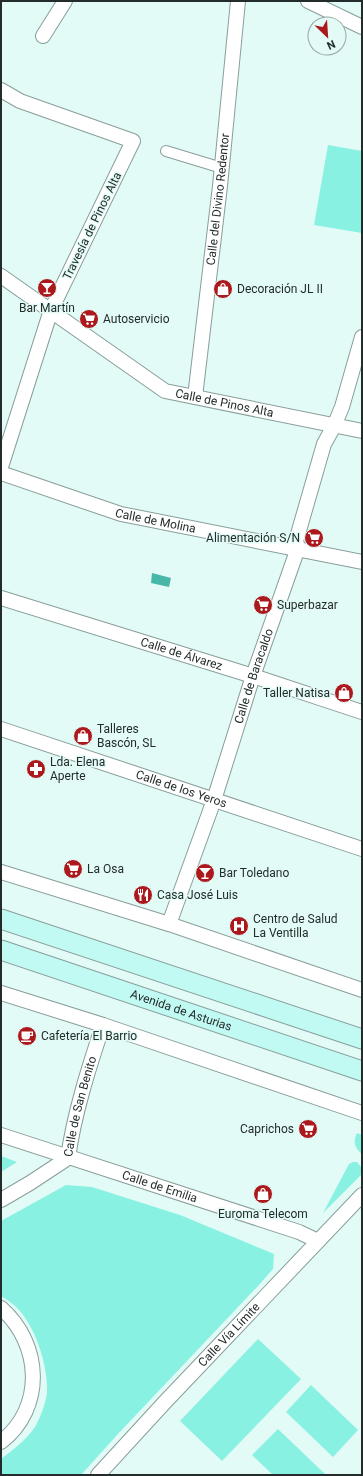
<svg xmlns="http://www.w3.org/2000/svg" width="363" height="1476" font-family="Roboto,sans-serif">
	<rect width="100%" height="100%" fill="#e3fbf7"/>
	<g fill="#88f1e2">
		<path d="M328,145L362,151V233L314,225Z"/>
		<path d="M357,1133L362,1135V1154C354,1148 353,1141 357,1133Z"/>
		<path d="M1,1156L17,1162L1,1172Z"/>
		<path d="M353,1162H357L362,1168V1174L323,1213L349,1164Z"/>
		<path d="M66,1185L92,1187L180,1215L274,1254L273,1269L258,1286L117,1435L81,1475H1V1459C13,1450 26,1440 35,1427C40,1418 46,1403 47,1392C48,1366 36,1328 18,1309C14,1304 7,1300 1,1296V1221Z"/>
		<path d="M258,1339L301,1379L222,1461L180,1421Z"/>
		<path d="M311,1385L358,1430L333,1457L286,1412Z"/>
		<path d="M278,1429L325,1474L323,1475H273L252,1455Z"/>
	</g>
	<path fill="#47b7a8" d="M152,573L171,578L169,587L151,583Z"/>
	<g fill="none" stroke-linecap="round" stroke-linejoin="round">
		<defs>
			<path id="pedestrian" d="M166,151L222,168"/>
			<g id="minor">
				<path d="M308,1L362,27"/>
				<path d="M43,36L65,1"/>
				<path d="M1,90L20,101L133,141L51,310L1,467"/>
				<path id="s1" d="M1,276L165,391L362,431"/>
				<path id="s2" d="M195,397L220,186L238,1"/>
				<path id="s3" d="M1,473L121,514L362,562"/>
				<path id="s4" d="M1,598L253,676L362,712"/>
				<path id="s5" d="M1,729L362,849"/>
				<path d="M1,872L169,924L362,990"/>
				<path id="s6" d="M169,924L214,800L253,676L298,548L296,541L324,444L334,426L342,407L362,337"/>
				<path d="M1,993L103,1025L362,1113"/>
				<path id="s7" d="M1,1135L299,1232L318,1241"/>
				<path id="s8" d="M1,1200L30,1183L68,1158C74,1114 89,1067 103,1025"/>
				<path d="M1,1308C42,1344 45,1408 1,1442"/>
				<path id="s9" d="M98,1475L165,1402L362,1195"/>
			</g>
			<g id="secondary">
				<path d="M1,919L362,1039"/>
				<path id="s10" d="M1,950L362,1071"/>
			</g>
		</defs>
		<use href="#pedestrian" stroke="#889e9a" stroke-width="12"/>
		<use href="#minor" stroke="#889e9a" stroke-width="16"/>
		<use href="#secondary" stroke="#889e9a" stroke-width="21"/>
		<use href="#pedestrian" stroke="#fff" stroke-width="10"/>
		<use href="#minor" stroke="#fff" stroke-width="14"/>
		<use href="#secondary" stroke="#c1f9f3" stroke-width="19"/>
	</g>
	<defs>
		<symbol id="bar-disc" viewBox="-11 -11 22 22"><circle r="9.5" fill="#ac191c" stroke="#e3fbf7"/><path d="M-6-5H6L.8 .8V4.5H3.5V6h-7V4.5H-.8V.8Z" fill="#fff"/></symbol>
		<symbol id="shop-disc" viewBox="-11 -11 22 22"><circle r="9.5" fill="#ac191c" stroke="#e3fbf7"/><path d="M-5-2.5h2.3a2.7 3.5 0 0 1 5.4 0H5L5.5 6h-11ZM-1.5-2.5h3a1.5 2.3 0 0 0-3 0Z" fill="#fff"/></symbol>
		<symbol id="supermarket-disc" viewBox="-11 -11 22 22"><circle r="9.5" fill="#ac191c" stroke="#e3fbf7"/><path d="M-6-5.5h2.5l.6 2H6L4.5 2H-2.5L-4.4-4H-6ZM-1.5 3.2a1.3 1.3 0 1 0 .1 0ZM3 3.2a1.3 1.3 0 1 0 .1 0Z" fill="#fff"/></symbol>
		<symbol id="pharmacy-disc" viewBox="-11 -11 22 22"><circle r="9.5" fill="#ac191c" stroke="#e3fbf7"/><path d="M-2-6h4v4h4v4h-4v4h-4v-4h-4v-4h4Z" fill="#fff"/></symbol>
		<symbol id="restaurant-disc" viewBox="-11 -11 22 22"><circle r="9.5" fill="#ac191c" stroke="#e3fbf7"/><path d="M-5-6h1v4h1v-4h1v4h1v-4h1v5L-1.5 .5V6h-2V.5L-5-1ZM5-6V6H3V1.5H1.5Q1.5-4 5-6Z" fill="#fff"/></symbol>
		<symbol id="hospital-disc" viewBox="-11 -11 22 22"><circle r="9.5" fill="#ac191c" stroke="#e3fbf7"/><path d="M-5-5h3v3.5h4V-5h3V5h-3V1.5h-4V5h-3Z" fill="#fff"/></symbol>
		<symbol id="cafe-disc" viewBox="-11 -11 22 22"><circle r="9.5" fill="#ac191c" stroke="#e3fbf7"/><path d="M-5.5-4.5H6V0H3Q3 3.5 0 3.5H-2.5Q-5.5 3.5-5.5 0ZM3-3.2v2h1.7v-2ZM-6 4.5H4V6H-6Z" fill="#fff"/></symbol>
	</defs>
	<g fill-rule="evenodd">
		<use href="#bar-disc" x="36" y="277" width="22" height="22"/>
		<use href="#shop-disc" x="212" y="278" width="22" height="22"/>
		<use href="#supermarket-disc" x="78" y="308" width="22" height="22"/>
		<use href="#supermarket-disc" x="303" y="527" width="22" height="22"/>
		<use href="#supermarket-disc" x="252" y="594" width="22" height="22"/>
		<use href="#shop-disc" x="333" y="682" width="22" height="22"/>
		<use href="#shop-disc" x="72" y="725" width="22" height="22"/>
		<use href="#pharmacy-disc" x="25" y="758" width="22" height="22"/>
		<use href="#supermarket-disc" x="62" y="858" width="22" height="22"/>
		<use href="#bar-disc" x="194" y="862" width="22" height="22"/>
		<use href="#restaurant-disc" x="132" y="884" width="22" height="22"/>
		<use href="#hospital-disc" x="228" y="915" width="22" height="22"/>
		<use href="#cafe-disc" x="16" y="1025" width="22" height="22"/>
		<use href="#supermarket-disc" x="297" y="1118" width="22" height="22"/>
		<use href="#shop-disc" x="252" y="1183" width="22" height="22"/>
	</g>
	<g text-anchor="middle" stroke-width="3" stroke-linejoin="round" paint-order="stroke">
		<g font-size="12" fill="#232c2b" stroke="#e3fbf7">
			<text dy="4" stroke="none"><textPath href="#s2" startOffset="199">Calle del Divino Redentor</textPath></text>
			<text transform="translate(92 226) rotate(-64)" y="4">Travesía de Pinos Alta</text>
			<text dy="4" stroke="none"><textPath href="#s1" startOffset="261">Calle de Pinos Alta</textPath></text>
			<text dy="4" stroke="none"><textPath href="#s3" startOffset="162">Calle de Molina</textPath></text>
			<text dy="4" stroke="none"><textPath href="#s4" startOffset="189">Calle de Álvarez</textPath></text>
			<text dy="4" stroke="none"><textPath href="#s6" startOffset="262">Calle de Baracaldo</textPath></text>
			<text dy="4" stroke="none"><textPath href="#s5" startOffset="190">Calle de los Yeros</textPath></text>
			<text dy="4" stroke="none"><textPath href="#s10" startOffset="190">Avenida de Asturias</textPath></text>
			<text dy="4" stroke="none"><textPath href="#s8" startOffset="132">Calle de San Benito</textPath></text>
			<text dy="4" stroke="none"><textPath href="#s7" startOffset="167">Calle de Emilia</textPath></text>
			<text dy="4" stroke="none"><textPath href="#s9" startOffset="192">Calle Vía Límite</textPath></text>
		</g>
		<g font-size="12" fill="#232c2b" stroke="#e3fbf7" text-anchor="start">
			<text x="237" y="293">Decoración JL II</text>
			<text x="47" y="312" text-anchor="middle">Bar Martín</text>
			<text x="103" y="323">Autoservicio</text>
			<text x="300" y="542" text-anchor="end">Alimentación S/N</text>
			<text x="277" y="609">Superbazar</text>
			<text x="330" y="697" text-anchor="end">Taller Natisa</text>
			<text x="97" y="733">Talleres<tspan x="97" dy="14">Bascón, SL</tspan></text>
			<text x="50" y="766">Lda. Elena<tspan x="50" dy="14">Aperte</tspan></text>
			<text x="87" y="873">La Osa</text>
			<text x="219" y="877">Bar Toledano</text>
			<text x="157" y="899">Casa José Luis</text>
			<text x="253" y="923">Centro de Salud<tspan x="253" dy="14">La Ventilla</tspan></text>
			<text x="41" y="1040">Cafetería El Barrio</text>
			<text x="294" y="1133" text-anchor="end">Caprichos</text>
			<text x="263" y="1218" text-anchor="middle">Euroma Telecom</text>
		</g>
	</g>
	<rect width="363" height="1476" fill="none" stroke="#232c2b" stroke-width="4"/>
	<g transform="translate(327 36) rotate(155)"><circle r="19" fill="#e3fbf7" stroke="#96a8a5"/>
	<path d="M0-3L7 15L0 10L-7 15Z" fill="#ac191c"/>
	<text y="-6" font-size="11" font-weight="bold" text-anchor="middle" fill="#232c2b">N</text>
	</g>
</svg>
